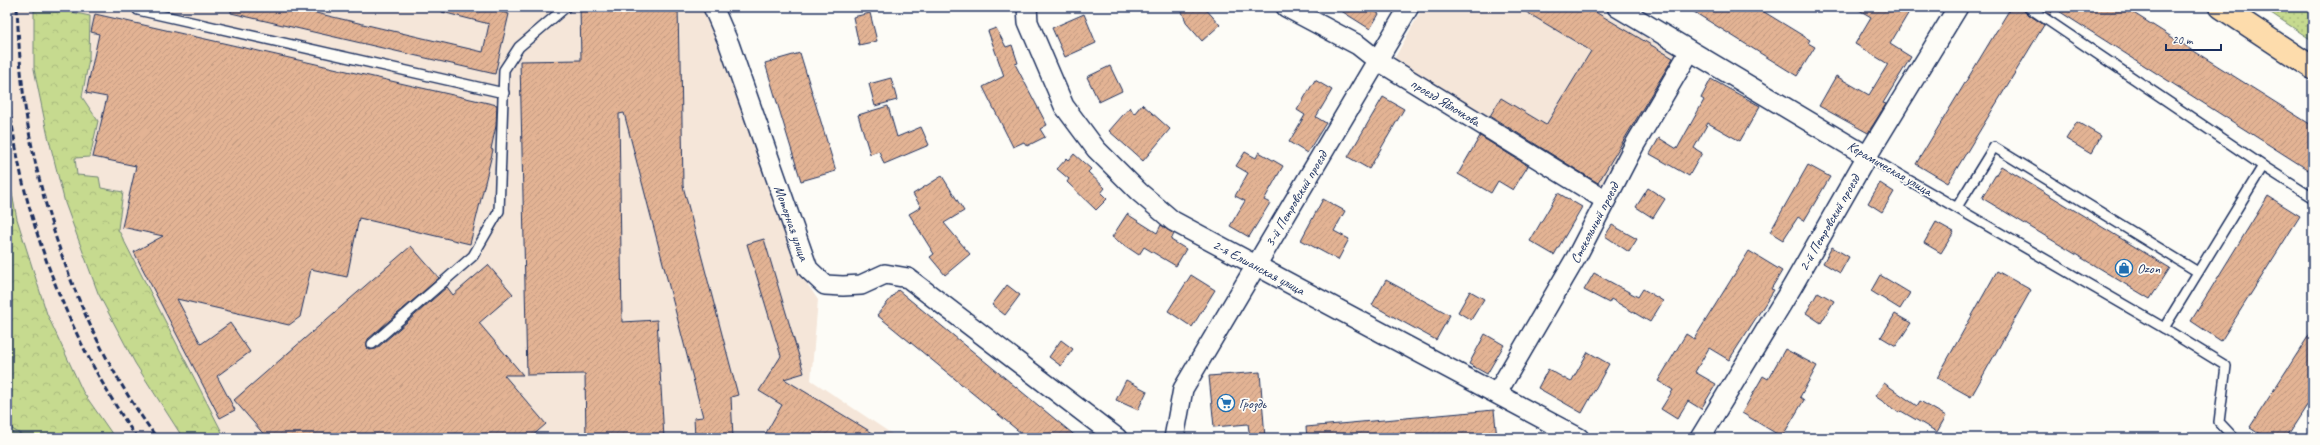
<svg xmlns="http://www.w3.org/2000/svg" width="2320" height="445" font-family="Caveat,sans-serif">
	<defs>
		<pattern id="grass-dots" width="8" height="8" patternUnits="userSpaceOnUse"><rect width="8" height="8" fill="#c6da8f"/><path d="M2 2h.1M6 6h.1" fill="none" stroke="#aabb7e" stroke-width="1.8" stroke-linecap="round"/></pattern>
		<pattern id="forest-crowns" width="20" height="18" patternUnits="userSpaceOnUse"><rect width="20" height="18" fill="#c6da8f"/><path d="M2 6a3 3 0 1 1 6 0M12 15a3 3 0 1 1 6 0" fill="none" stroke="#aabb7e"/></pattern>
		<pattern id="building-hatch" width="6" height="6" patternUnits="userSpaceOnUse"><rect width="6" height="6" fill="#e3b394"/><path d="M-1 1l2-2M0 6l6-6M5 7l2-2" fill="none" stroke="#c29a82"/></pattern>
	</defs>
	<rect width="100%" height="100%" fill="#fdfcf7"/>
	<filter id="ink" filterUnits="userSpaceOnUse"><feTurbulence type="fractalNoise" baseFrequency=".025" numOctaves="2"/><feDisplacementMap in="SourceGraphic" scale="8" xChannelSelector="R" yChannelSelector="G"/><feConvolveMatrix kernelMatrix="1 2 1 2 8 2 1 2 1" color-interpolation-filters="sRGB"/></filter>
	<g filter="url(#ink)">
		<g fill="#f5e6d9">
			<path d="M7,7H34V69L47,132L65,203L98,293L135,363L183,438H115L83,392L47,314L17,219L7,168Z"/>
			<path d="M62,7H702L735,83L799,271L818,300L811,380L898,438H225L118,229L123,192L101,188L99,177L77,176L75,158L98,121L82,97L89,59L90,16L62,10Z"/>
			<path d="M1423,7H1593L1678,56L1604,190L1393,61Z"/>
		</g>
		<path fill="url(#grass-dots)" stroke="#708476" d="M2262,7H2313V41Z"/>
		<g fill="url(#forest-crowns)" stroke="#708476">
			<path d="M34,7H62V10L90,16L89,59L82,97L98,121L90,157L75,158L77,175L99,177L101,188L123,192L118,229L225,438H183L135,363L98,293L65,203L47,132L34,69Z"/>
			<path d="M7,168L17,219L47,314L83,392L115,438H27L7,426Z"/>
		</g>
		<path fill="#c6da8f" stroke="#708476" d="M7,426L27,438H7Z"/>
		<g fill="url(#building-hatch)" stroke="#1b2f5e">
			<path d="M231,7H290L483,52L489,24L442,12V7H482L509,14L495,74L231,13Z"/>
			<path d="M580,7H678L679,60H681L683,186L738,395L731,397L733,438H695L694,418L703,417L624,113L619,114L622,322L657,320L664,438H586L585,374L527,375L520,61L581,60Z"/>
			<path d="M1180,7H1204L1220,25L1202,41L1187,24Z"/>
			<path d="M1335,7H1368L1379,14L1370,29Z"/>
			<path d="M1518,7H1587L1673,58L1598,183L1490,116L1501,98L1546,125L1591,51Z"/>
			<path d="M1686,7H1756L1810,40L1808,43L1815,47L1797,76Z"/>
			<path d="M1854,7H1912L1890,44L1911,57L1883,103L1886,104L1868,133L1819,106L1836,76L1869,95L1888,64L1855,44L1871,17Z"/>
			<path d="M2011,7H2022L2025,12L2044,25L1948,183L1916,164Z"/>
			<path d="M2039,7H2124L2313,126V173L2054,8L2050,15Z"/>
			<path d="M870,13L877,41L859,45L853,17Z"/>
			<path d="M95,14L497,105L496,126L491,149L493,150L470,244L359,218L347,277L311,269L300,317L289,325L177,299L201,344L230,323L250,352L217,376L235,410L220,418L134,252L163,236L122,227L136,166L93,157L107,97L86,93L99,34L91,32Z"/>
			<path d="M1084,14L1096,43L1065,57L1052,28Z"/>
			<path d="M996,28L1006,47L1012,45L1018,63L1015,64L1047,125L1040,129L1045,137L1027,146L1024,142L1013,147L983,87L1004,76L988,31Z"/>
			<path d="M800,53L836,171L801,181L765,63Z"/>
			<path d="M1110,66L1122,91L1099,102L1087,77Z"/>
			<path d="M891,78L897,100L875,106L869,84Z"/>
			<path d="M1711,79L1760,106L1740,141L1708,123L1694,148L1702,153L1689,176L1650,154L1659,138L1677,149L1704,100L1701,98Z"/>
			<path d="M1315,80L1332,90L1316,117L1326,123L1307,153L1289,142L1305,115L1297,110Z"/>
			<path d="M1383,97L1404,109L1369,169L1348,157Z"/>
			<path d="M1142,104L1170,129L1143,161L1109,131L1130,107L1134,114Z"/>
			<path d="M888,106L897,137L921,127L929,145L884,164L879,151L870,154L858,115Z"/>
			<path d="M2077,122L2101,136L2091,154L2066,139Z"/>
			<path d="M1480,136L1528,166L1513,190L1498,181L1491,193L1458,174Z"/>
			<path d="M1245,152L1256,158L1259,152L1283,166L1264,200L1270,203L1249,237L1230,226L1245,201L1235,196L1248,173L1236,166Z"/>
			<path d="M1074,154L1091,169L1088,172L1105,188L1101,193L1107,199L1096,210L1067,182L1069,179L1057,169L1067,158L1069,160Z"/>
			<path d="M1808,165L1830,177L1804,221L1798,217L1783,240L1770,232Z"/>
			<path d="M2001,166L2170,268L2150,299L1982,198Z"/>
			<path d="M942,176L964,211L944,223L970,254L945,275L930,257L934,254L909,214L921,207L913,194Z"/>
			<path d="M1880,183L1894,192L1882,212L1868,203Z"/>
			<path d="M1648,188L1665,199L1653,218L1636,207Z"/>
			<path d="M1558,193L1582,207L1554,255L1530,241Z"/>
			<path d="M2268,196L2300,216L2221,341L2191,321Z"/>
			<path d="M1323,199L1345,211L1334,231L1349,239L1338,260L1301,240Z"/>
			<path d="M1127,214L1157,233L1161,225L1174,234L1171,240L1186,249L1176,266L1144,247L1139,255L1112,237Z"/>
			<path d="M1936,222L1954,232L1941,253L1924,243Z"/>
			<path d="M1612,225L1637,239L1629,252L1605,236Z"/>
			<path d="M764,239L804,373L784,379L881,438H763L782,405L759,391L781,356L747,244Z"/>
			<path d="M411,246L439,278L368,339L367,348L370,350L376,349L447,287L453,295L488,265L513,294L479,323L523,375H504L546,424L530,438H267L234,400Z"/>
			<path d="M1832,247L1849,257L1840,273L1823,263Z"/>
			<path d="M1749,251L1782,271L1771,289L1774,290L1729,360L1709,348L1695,372L1716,384L1701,409L1688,401L1677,419L1661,409L1673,390L1658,381L1686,334L1694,339Z"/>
			<path d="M1997,271L2031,290L1971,397L1937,378Z"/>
			<path d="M1594,273L1638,297L1643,289L1663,301L1650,322L1611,299L1609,303L1584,290Z"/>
			<path d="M1191,275L1215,290L1192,327L1168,311Z"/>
			<path d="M1880,275L1910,293L1900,309L1871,291Z"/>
			<path d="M1386,280L1450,315L1436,340L1372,305Z"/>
			<path d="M1007,285L1020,295L1005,315L992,305Z"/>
			<path d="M898,290L1078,438H1027L877,315Z"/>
			<path d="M1470,291L1484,299L1471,320L1458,312Z"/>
			<path d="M1818,292L1834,301L1821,323L1806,313Z"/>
			<path d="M1895,314L1911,323L1896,346L1881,337Z"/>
			<path d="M2313,329V396L2286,438H2267L2250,427Z"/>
			<path d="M1485,334L1504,345L1487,374L1469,364Z"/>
			<path d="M1061,340L1073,349L1061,366L1049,357Z"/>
			<path d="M1785,349L1817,366L1800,397L1804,400L1782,437L1742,413L1763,376L1768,379Z"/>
			<path d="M1588,352L1609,364L1582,413L1538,388L1548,369L1571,382Z"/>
			<path d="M1260,372L1265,438H1250L1248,424L1214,427L1209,376Z"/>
			<path d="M1126,380L1147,391L1138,410L1116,400Z"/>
			<path d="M1884,383L1917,406L1920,401L1946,416L1937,432L1901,411L1899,413L1875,396Z"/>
			<path d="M1494,410L1497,438H1307L1306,427Z"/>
		</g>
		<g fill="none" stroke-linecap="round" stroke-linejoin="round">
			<defs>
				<g id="lane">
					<path d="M2028,7L2263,166"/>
					<path d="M138,10L504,93"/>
					<path d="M1867,156L2164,328"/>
					<path d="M1957,207L1994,147L2198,272"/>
					<path d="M372,344L473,256L499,211L504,70L519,47L566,7"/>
					<path d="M2234,438L2219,422L2226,366L2164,328L2263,166L2313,198"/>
				</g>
				<g id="street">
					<path id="s1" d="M713,7L729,44L808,269L825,285L843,286L861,285L885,274L908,278L1117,438"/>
					<path id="s2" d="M1027,7L1028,22L1064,106L1096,149L1139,192L1173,221L1579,438"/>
					<path id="s3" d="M1286,7L1358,45L1377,60L1605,200"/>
					<path d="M1617,7L1867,156"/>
					<path id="s4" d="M1497,393L1577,256L1634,146L1690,51"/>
					<path id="s5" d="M1174,438L1183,389L1409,7"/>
					<path id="s6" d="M1700,438L1792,287L1867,156L1958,7"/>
				</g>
				<path id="primary" d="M2221,7L2313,68"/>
			</defs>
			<use href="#lane" stroke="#1b2f5e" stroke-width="12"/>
			<use href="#street" stroke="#1b2f5e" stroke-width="22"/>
			<use href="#primary" stroke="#1b2f5e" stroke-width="25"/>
			<use href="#lane" stroke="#fdfcf7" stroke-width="9"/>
			<use href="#street" stroke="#fdfcf7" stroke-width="19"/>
			<use href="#primary" stroke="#fddcac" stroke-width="22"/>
			<g stroke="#1b2f5e" stroke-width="3" stroke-dasharray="6 3" stroke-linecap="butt">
				<path d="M17,7C19,52 22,98 31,142C52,247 93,352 157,438"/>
				<path d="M7,91C13,132 19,173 31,213C54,293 90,370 137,438"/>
			</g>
		</g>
	</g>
	<defs>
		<symbol id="shop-ring" viewBox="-11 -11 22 22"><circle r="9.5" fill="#fdfcf7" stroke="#1f6fb2" stroke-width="1.5"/><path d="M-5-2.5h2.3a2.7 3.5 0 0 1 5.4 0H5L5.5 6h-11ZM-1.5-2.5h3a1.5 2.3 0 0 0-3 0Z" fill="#1f6fb2"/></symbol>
		<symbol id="supermarket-ring" viewBox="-11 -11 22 22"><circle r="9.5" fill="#fdfcf7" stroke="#1f6fb2" stroke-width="1.5"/><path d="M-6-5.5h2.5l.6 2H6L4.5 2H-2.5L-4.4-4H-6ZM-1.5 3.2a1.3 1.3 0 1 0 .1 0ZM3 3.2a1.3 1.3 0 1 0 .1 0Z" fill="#1f6fb2"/></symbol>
	</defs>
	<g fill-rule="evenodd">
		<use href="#shop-ring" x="2114" y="258" width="20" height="20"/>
		<use href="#supermarket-ring" x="1216" y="393" width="20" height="20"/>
	</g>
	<g text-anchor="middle" stroke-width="3.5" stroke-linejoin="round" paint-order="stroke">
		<g font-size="14" fill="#1b2f5e" stroke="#fdfcf7">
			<text dy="5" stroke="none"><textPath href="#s3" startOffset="186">проезд Яблочкова</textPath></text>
			<text transform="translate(1890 168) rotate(30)" y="5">Керамическая улица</text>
			<text dy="5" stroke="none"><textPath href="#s5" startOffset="271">3-й Петровский проезд</textPath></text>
			<text dy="5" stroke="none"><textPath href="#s1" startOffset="230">Моторная улица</textPath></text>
			<text dy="5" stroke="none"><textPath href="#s4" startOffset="196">Стекольный проезд</textPath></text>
			<text dy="5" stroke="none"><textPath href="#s6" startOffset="251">2-й Петровский проезд</textPath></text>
			<text dy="5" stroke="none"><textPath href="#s2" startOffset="363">2-я Елшанская улица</textPath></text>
		</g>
		<g font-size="14" fill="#1b2f5e" stroke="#fdfcf7" text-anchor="start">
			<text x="2137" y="273">Ozon</text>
			<text x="1239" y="408">Гроздь</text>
		</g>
	</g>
	<rect width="2320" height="445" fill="none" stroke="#fdfcf7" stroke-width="24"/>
	<rect x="12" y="12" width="2296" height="421" fill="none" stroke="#1b2f5e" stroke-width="1.5" filter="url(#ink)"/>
	<path d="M2166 44v6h55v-6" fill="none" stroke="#1b2f5e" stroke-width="2"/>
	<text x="2172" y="44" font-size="12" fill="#1b2f5e" stroke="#fdfcf7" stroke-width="3" paint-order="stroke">20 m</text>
</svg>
